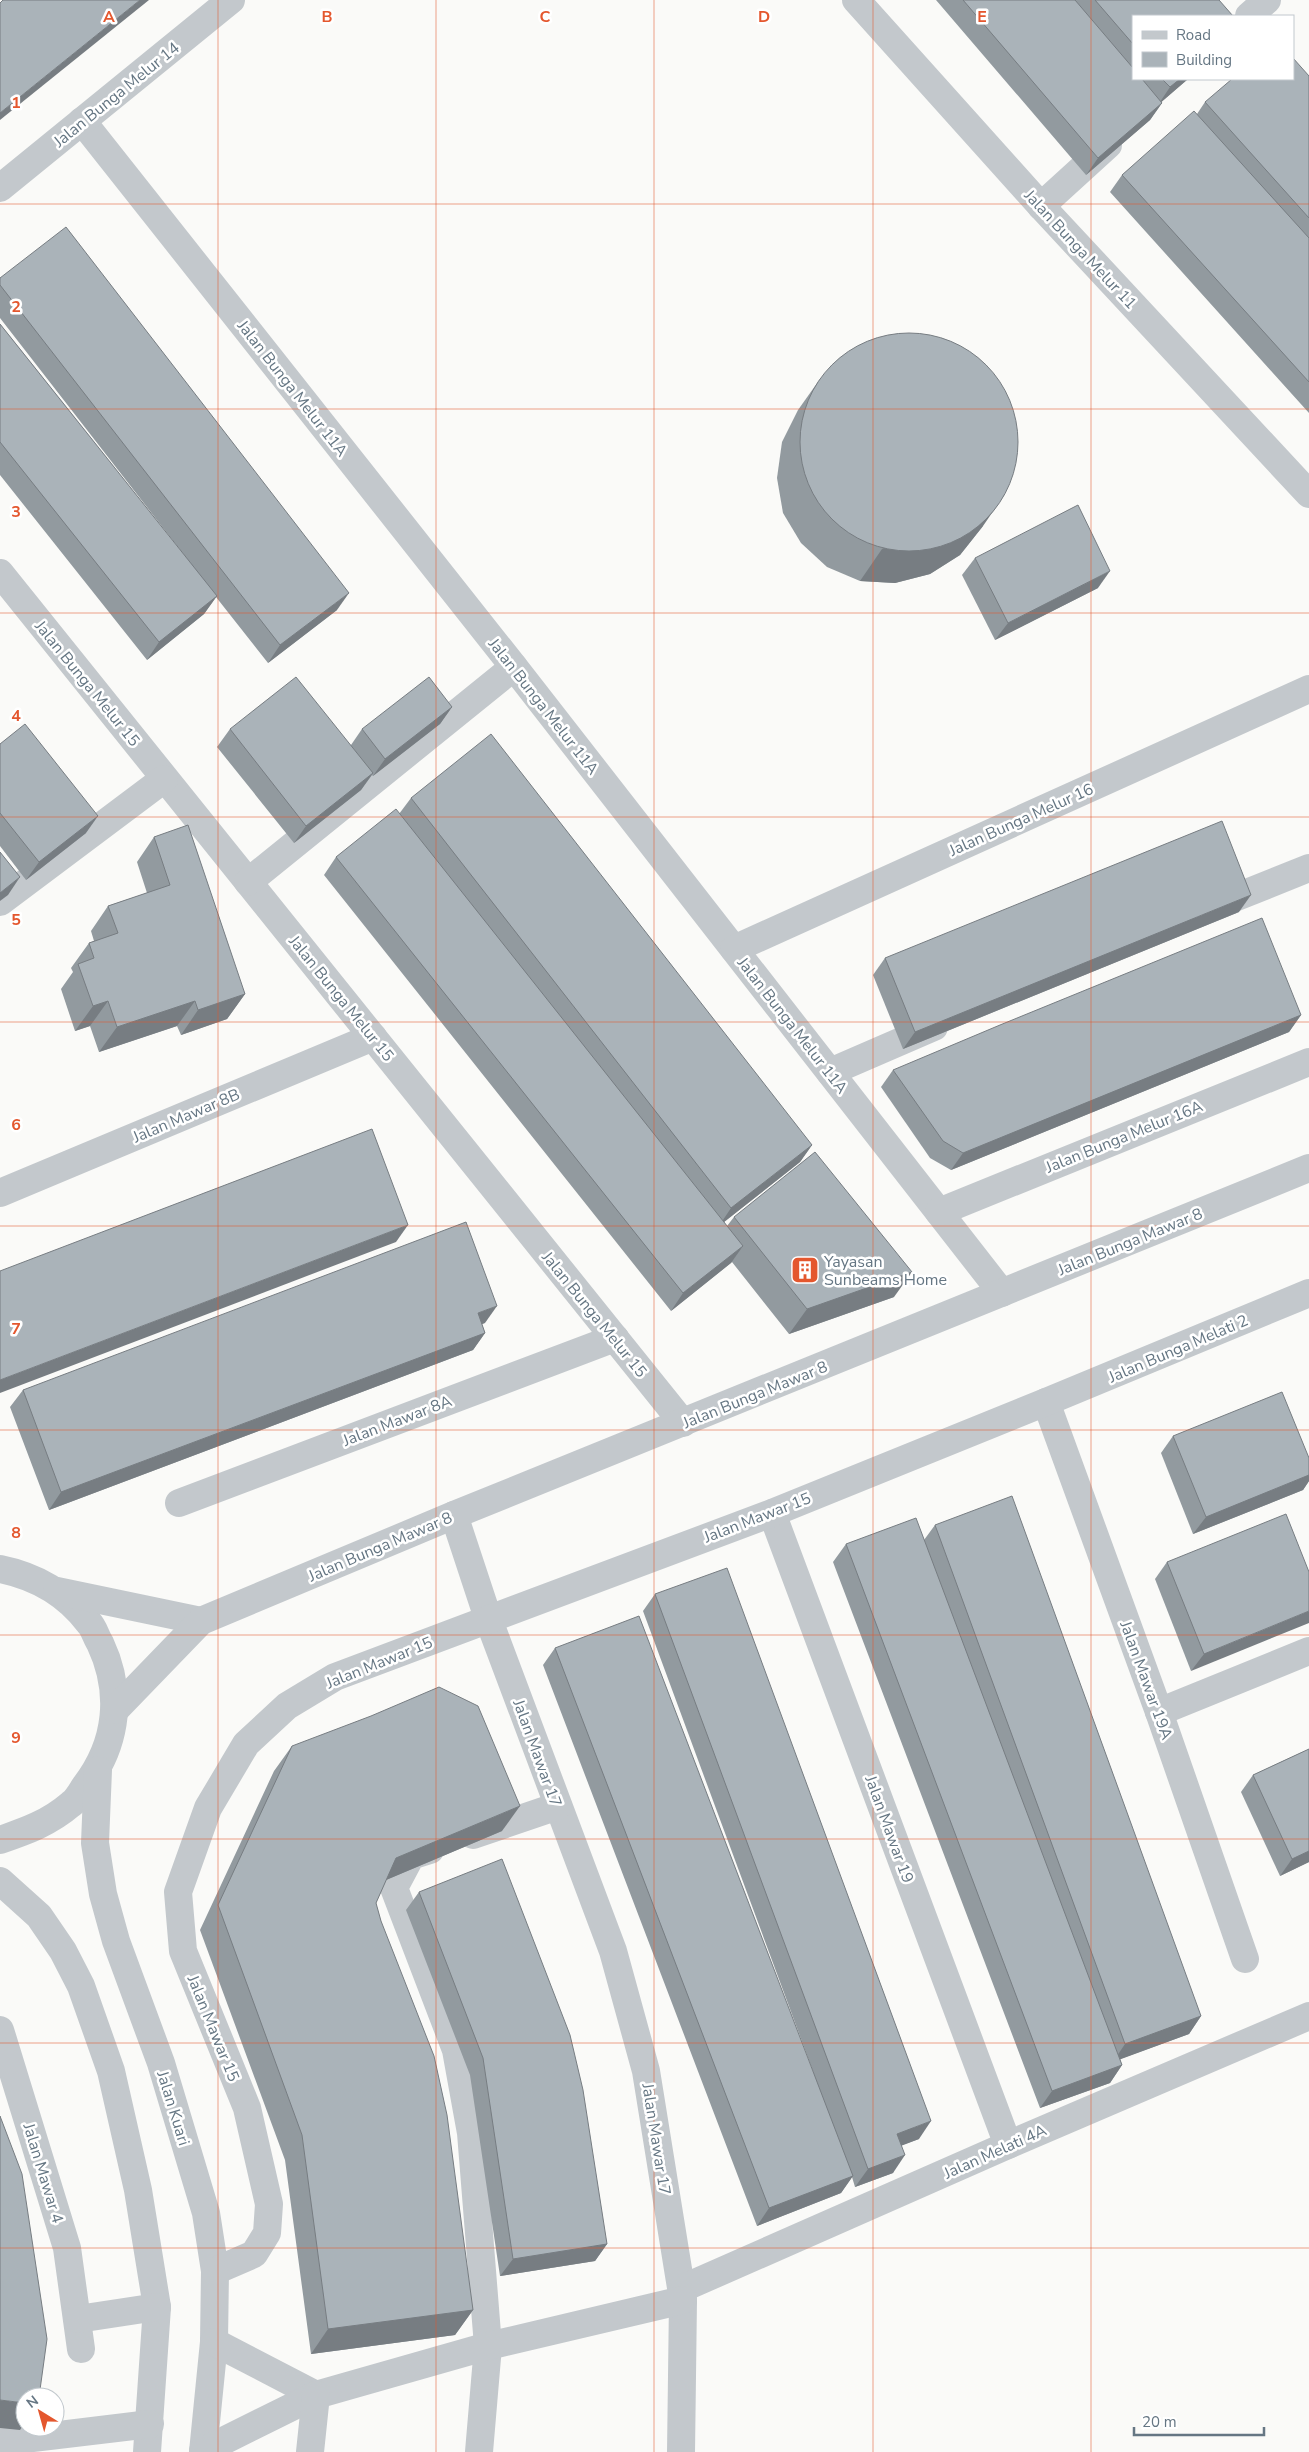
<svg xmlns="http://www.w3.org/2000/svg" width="1309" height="2452" font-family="'Nunito Sans',sans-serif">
	<rect width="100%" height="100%" fill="#fafaf8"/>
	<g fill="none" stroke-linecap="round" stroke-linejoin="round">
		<g stroke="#c3c8cc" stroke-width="28">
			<path d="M856,0L1041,206L1309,494"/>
			<path d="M1249,16L1267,0"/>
			<path d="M82,121L514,667L1002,1293"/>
			<path d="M0,188L231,0"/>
			<path d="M1041,206L1108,145"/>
			<path d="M0,573L683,1423"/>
			<path d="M248,882L514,667"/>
			<path d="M0,902L164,779"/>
			<path d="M1214,906L1309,868"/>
			<path d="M734,949L1309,689"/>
			<path d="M830,1072L934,1027"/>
			<path d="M0,1193L373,1037"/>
			<path d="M939,1212L1309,1062"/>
			<path d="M1046,1402L1159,1712L1245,1959"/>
			<path d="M179,1503L615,1338"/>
			<path d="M772,1513L1008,2145"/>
			<path d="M454,1515L488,1618L613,1951L646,2071L683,2300L681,2452"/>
			<path d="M0,1569C35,1576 67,1594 89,1623C94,1628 96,1637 100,1643C123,1692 118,1743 85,1786C81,1792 77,1800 71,1804C49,1823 26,1831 0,1840"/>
			<path d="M57,1591L201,1621"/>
			<path d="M115,1710L201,1621L454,1515L1309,1168"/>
			<path d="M1159,1712L1309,1651"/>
			<path d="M98,1770L95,1843L103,1894L116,1941L161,2063L206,2213L215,2271L214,2342L203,2452"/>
			<path d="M473,1835L558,1806"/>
			<path d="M430,1850L411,1856L394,1888L456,2050L471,2133L488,2346L479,2452"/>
			<path d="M0,1881L39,1916L63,1951L81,1986L111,2071L138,2190L157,2307L147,2452"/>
			<path d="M0,2030L67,2248L81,2349"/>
			<path d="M215,2271L254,2254L267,2233L269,2204L247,2108L183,1951L178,1892L208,1808L246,1744L287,1706L335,1677L772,1513L1046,1402L1309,1293"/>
			<path d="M681,2289L1008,2145L1309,2016"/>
			<path d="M78,2319L157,2307"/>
			<path d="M214,2342L316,2395"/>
			<path d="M0,2442L150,2424"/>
			<path d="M203,2451L316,2395L488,2346L683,2300"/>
			<path d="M310,2452L316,2395"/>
		</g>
	</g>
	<g fill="#929a9f">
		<path d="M936,0H1219L1133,16V79H1188L1161,102L1162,103L1150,120L1086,175Z"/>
		<path d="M1309,76V413L1110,192L1122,175L1197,114L1205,102Z"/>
		<path d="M0,278L337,610L268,663L216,597L204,614L147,660L0,475V324L195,569L0,318Z"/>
		<path d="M820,379L983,526L960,555L930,574L895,583L860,581L827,567L801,543L783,513L777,478L782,442L798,410Z"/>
		<path d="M975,558L1098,588L995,640L962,575Z"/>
		<path d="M452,707L440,724L373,776L372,775L361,790L294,843L217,747L230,729L351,745L362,729Z"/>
		<path d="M0,744L86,833L26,880L0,846Z"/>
		<path d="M411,798L812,1145L800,1162L724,1222L727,1226L734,1217L894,1297L789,1334L732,1262L671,1311L324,875L336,857L399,814Z"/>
		<path d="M154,837L245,994L227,1019L181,1035L177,1026L99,1052L90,1026L75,1031L61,989L73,972L71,968L89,943L94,941L91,931L108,906L147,893L137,862Z"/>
		<path d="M1239,912L903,1049L873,975L885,958Z"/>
		<path d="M1301,1015L1289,1032L951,1170L930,1158L881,1087L893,1070Z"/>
		<path d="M485,1323L482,1324L485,1333L473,1350L49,1510L10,1407L23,1390Z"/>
		<path d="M1173,1436L1309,1458V1481L1303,1490L1193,1534L1161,1453Z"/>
		<path d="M935,1525L1201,2016L1189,2034L1120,2059L1122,2065L1110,2083L1040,2108L833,1562L846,1544L924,1540Z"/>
		<path d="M1167,1562L1309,1572L1191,1671L1155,1579Z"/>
		<path d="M655,1594L919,2139L902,2145L893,2173L855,2187L852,2177L841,2193L757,2226L543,1665L555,1648L814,2074L643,1611Z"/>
		<path d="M292,1746L502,1831L386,1880L376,1903L473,2310L455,2335L311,2354L285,2160L200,1930L274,1771Z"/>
		<path d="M1309,1749V1862L1280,1876L1241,1792L1253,1775Z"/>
		<path d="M419,1892L607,2244L595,2261L500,2276L470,2075L406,1910Z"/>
	</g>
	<g fill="#777d82">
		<path d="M140,0H149L0,120V113Z"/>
		<path d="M1180,79H1188L1158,105L1170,87Z"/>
		<path d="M1162,103L1150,120L1086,175L1098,158Z"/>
		<path d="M1005,494L983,526L960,555L930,574L895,583L860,581L882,549Z"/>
		<path d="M1110,571L1098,588L995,640L1008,623Z"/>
		<path d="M349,593L337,610L268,663L280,645Z"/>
		<path d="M217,596L204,614L147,660L159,642Z"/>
		<path d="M452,707L440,724L373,776L385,759Z"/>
		<path d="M373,773L361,790L294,843L306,826Z"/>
		<path d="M98,816L86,833L26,880L39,862Z"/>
		<path d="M20,877L8,895L0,901V893Z"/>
		<path d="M1251,895L1239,912L903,1049L915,1032Z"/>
		<path d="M245,994L227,1019L181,1035L198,1010Z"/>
		<path d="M108,1001L90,1026L75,1031L93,1006Z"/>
		<path d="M195,1001L177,1026L99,1052L117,1027Z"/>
		<path d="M1301,1015L1289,1032L951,1170L963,1153Z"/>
		<path d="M812,1145L800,1162L719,1226L731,1208Z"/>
		<path d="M408,1225L396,1242L0,1393V1380Z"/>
		<path d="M743,1246L731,1263L671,1311L683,1293Z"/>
		<path d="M912,1272L894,1297L789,1334L807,1309Z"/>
		<path d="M497,1306L485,1323L466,1330L478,1313Z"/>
		<path d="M485,1333L473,1350L49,1510L61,1492Z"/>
		<path d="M1309,1475V1481L1303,1490L1193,1534L1206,1517Z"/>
		<path d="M1309,1611V1623L1191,1671L1204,1654Z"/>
		<path d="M520,1806L502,1831L379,1883L396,1858Z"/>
		<path d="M1309,1851V1862L1280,1876L1292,1859Z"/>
		<path d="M1201,2016L1189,2034L1113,2062L1125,2044Z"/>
		<path d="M1122,2065L1110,2083L1040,2108L1052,2091Z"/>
		<path d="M931,2121L919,2139L885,2152L897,2134Z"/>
		<path d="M905,2155L893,2173L855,2187L868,2169Z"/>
		<path d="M853,2176L841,2193L757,2226L769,2208Z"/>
		<path d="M607,2244L595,2261L500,2276L513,2259Z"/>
		<path d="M473,2310L455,2335L311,2354L328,2329Z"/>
		<path d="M0,2400L25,2403V2423L20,2430L0,2428Z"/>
	</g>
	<g fill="#aab3b9" stroke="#777d82">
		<path d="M3,0H140L0,113V3Z"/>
		<path d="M963,0H1075L1133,68V79H1142L1162,103L1098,158Z"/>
		<path d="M1095,0H1219L1233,16H1133V44Z"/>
		<path d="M1293,58L1309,76V218L1205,102L1232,79H1293Z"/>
		<path d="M1162,79H1180L1170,87Z"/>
		<path d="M1194,111L1309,238V382L1122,175Z"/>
		<path d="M66,227L349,593L280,645L0,285V278Z"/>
		<path d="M0,324L217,596L159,642L0,442Z"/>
		<circle cx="909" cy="442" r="109"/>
		<path d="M1078,505L1110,571L1008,623L975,558Z"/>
		<path d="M296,677L373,773L306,826L230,729Z"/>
		<path d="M429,677L452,707L385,759L362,729Z"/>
		<path d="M25,724L98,816L39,862L0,813V744Z"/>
		<path d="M491,734L812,1145L731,1208L411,798Z"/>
		<path d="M396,809L743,1246L683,1293L336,857Z"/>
		<path d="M1222,821L1251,895L915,1032L885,958Z"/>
		<path d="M188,825L245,994L198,1010L195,1001L117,1027L108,1001L93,1006L78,964L94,958L89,943L118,933L108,906L170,885L154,837Z"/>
		<path d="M0,852L20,877L0,893Z"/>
		<path d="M1262,918L1301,1015L963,1153L943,1141L893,1070L1000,1025Z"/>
		<path d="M372,1129L408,1225L0,1380V1271Z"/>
		<path d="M815,1152L912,1272L807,1309L734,1217Z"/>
		<path d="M466,1222L497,1306L478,1313L485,1333L61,1492L23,1390Z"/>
		<path d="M1282,1392L1309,1458V1475L1206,1517L1173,1436Z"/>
		<path d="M1012,1496L1201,2016L1125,2044L935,1525Z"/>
		<path d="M1286,1514L1309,1572V1611L1204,1654L1167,1562Z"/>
		<path d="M916,1518L1122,2065L1052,2091L846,1544Z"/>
		<path d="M727,1568L931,2121L897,2134L905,2155L868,2169L655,1594Z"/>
		<path d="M639,1616L853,2176L769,2208L555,1648Z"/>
		<path d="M439,1687L478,1706L520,1806L396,1858L376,1903L381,1921L434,2056L447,2115L473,2310L328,2329L302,2135L218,1905L292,1746L371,1716Z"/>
		<path d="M1309,1749V1851L1292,1859L1253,1775Z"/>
		<path d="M502,1859L570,2035L583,2090L607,2244L513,2259L483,2058L419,1892Z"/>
		<path d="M0,2116L22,2174L47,2339L39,2397H25V2403L0,2400Z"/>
	</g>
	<path fill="none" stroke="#e4572e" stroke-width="1" stroke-opacity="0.55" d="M218,0V2452M436,0V2452M654,0V2452M873,0V2452M1091,0V2452M0,204H1309M0,409H1309M0,613H1309M0,817H1309M0,1022H1309M0,1226H1309M0,1430H1309M0,1635H1309M0,1839H1309M0,2043H1309M0,2248H1309"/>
	<defs>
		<symbol id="building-square" viewBox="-11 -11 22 22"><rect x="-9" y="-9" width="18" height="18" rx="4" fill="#e4572e" stroke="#fff"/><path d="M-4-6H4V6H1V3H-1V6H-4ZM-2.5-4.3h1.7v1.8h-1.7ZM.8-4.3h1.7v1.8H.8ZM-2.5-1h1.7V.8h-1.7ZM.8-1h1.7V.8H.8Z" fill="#fff"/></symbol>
	</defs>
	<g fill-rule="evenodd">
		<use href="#building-square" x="789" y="1254" width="32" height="32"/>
	</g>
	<g text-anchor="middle" stroke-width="5" stroke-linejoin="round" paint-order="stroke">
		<g font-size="16" fill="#657683" stroke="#fff">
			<text transform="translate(116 94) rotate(-39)" y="6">Jalan Bunga Melur 14</text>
			<text transform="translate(1081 249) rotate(47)" y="6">Jalan Bunga Melur 11</text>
			<text transform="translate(293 388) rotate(52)" y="6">Jalan Bunga Melur 11A</text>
			<text transform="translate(88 683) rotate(51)" y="6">Jalan Bunga Melur 15</text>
			<text transform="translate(544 706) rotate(52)" y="6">Jalan Bunga Melur 11A</text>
			<text transform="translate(1021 819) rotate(-24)" y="6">Jalan Bunga Melur 16</text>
			<text transform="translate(342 998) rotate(51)" y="6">Jalan Bunga Melur 15</text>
			<text transform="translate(793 1025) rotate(52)" y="6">Jalan Bunga Melur 11A</text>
			<text transform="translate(186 1115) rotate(-23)" y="6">Jalan Mawar 8B</text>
			<text transform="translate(1124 1136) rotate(-22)" y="6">Jalan Bunga Melur 16A</text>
			<text transform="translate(1130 1241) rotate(-22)" y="6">Jalan Bunga Mawar 8</text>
			<text transform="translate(595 1314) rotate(51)" y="6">Jalan Bunga Melur 15</text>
			<text transform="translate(1178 1348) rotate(-23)" y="6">Jalan Bunga Melati 2</text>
			<text transform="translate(755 1394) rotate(-22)" y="6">Jalan Bunga Mawar 8</text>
			<text transform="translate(397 1420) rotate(-21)" y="6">Jalan Mawar 8A</text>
			<text transform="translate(757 1517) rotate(-21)" y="6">Jalan Mawar 15</text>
			<text transform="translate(380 1546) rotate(-23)" y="6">Jalan Bunga Mawar 8</text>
			<text transform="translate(379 1662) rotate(-22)" y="6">Jalan Mawar 15</text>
			<text transform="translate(1147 1680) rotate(70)" y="6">Jalan Mawar 19A</text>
			<text transform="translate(538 1753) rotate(70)" y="6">Jalan Mawar 17</text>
			<text transform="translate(890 1829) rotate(70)" y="6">Jalan Mawar 19</text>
			<text transform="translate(214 2028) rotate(68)" y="6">Jalan Mawar 15</text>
			<text transform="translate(174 2108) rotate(73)" y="6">Jalan Kuari</text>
			<text transform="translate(657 2139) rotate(81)" y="6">Jalan Mawar 17</text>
			<text transform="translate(995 2151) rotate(-24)" y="6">Jalan Melati 4A</text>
			<text transform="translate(44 2173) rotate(73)" y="6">Jalan Mawar 4</text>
		</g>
		<g font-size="16" fill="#657683" stroke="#fff" text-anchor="start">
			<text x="824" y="1267">Yayasan<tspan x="824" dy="18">Sunbeams Home</tspan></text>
		</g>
	</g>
	<g font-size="16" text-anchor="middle" font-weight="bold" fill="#e4572e" stroke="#fff" stroke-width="5" stroke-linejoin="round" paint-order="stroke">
		<text x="109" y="22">A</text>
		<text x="327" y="22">B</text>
		<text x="545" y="22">C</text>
		<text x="764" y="22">D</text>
		<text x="982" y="22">E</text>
		<text x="16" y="108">1</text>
		<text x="16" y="312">2</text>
		<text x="16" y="517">3</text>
		<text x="16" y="721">4</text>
		<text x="16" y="925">5</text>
		<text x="16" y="1130">6</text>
		<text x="16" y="1334">7</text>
		<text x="16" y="1538">8</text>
		<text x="16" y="1743">9</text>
	</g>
	<rect x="1132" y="15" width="162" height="65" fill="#ffffff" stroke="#c1c8cd"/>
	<rect x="1142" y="31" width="25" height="8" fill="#c3c8cc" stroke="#c1c8cd"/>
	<text x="1176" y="40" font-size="15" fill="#657683">Road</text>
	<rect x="1142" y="52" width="25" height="15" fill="#aab3b9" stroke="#c1c8cd"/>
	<text x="1176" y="65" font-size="15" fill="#657683">Building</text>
	<g transform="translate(40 2412) rotate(323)"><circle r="24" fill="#ffffff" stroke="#c1c8cd"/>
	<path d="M0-4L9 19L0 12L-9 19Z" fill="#e4572e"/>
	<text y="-8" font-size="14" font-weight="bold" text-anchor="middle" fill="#657683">N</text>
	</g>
	<path d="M1134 2427v8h130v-8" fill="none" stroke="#657683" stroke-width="2.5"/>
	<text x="1142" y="2427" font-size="15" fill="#657683" stroke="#ffffff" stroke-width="4" paint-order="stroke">20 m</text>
</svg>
